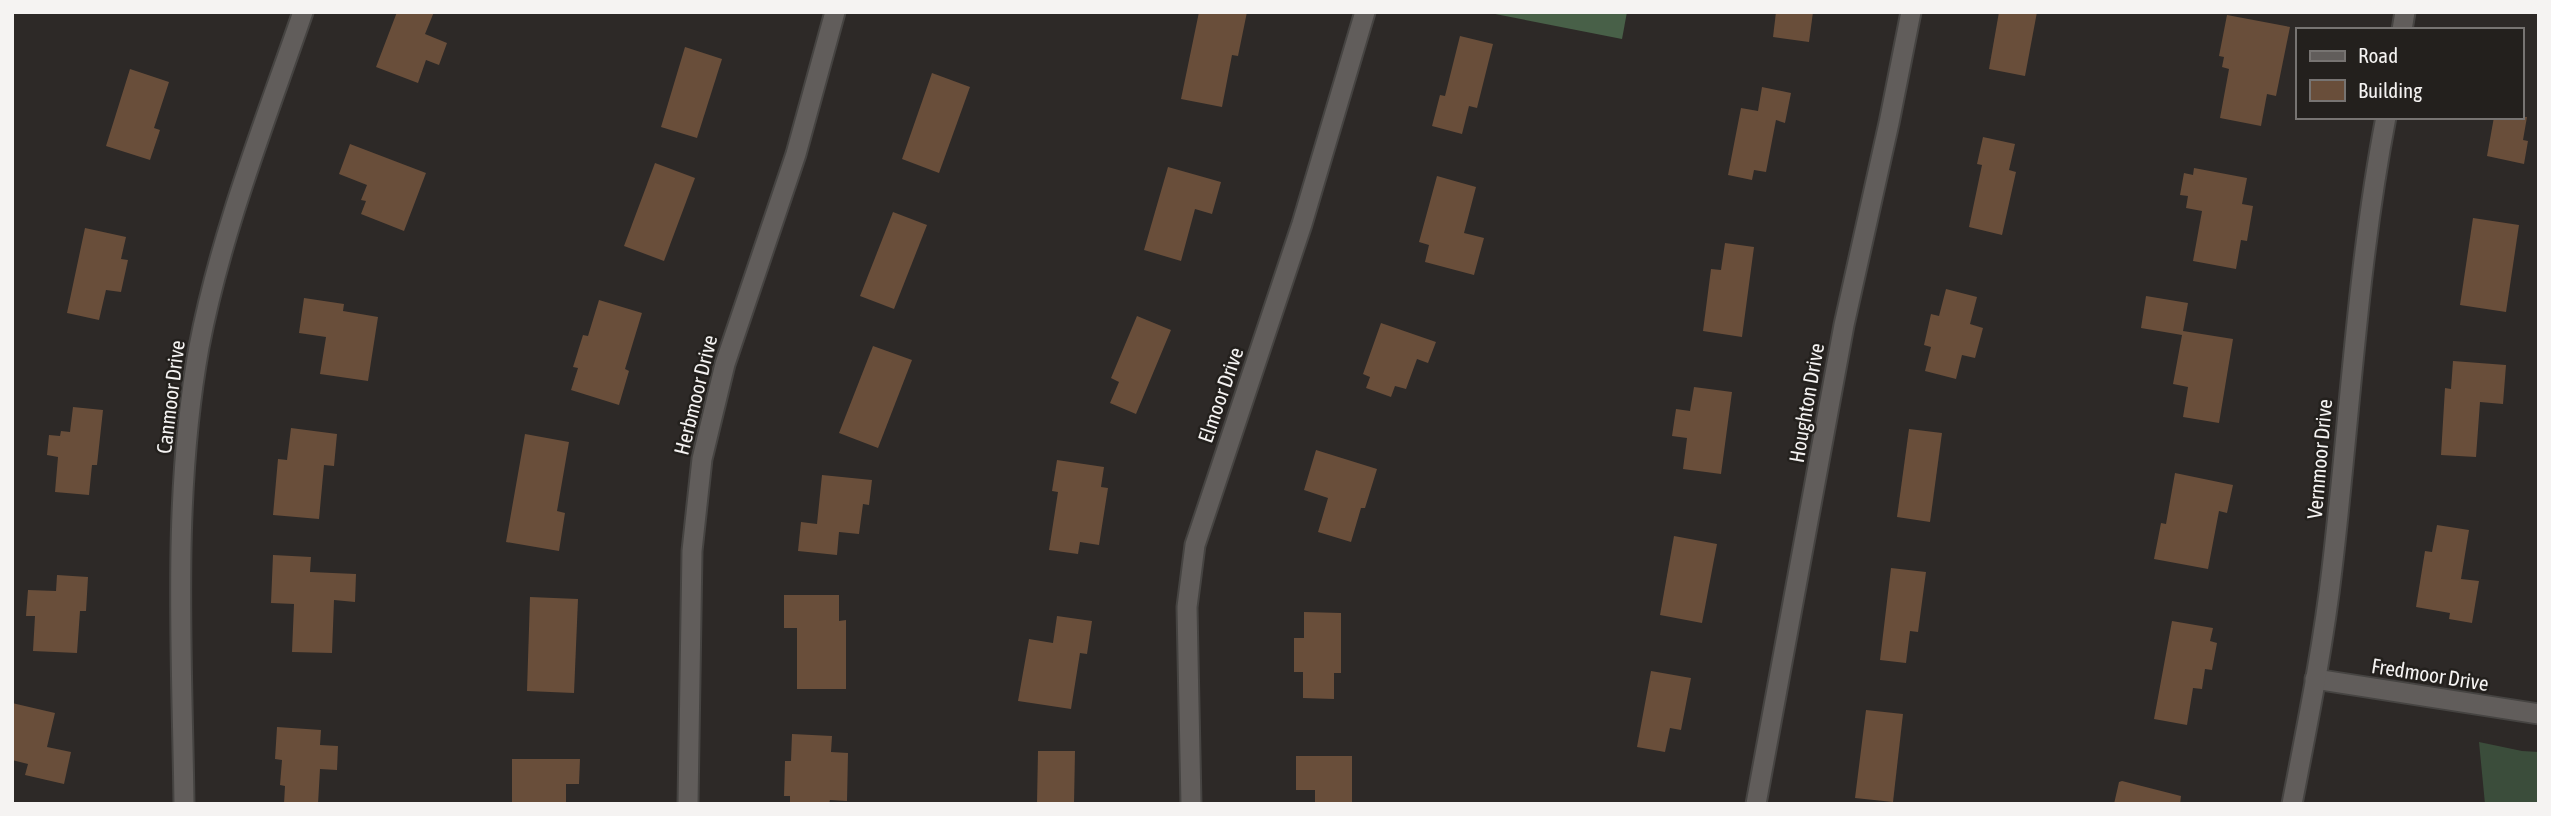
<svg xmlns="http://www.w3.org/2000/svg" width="2551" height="816" font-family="'Asap Condensed',sans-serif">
	<rect width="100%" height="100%" fill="#2d2927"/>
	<path fill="#3b4d3b" d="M2479,742L2522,751L2539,752V804H2485Z"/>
	<path fill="#486048" d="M1485,12H1627L1622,39Z"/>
	<g fill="#694e3a">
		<path d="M397,12H434L425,34L447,43L439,65L426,60L418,83L376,67Z"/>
		<path d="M1199,12H1247L1238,56L1232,55L1222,107L1181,99Z"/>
		<path d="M1776,12H1813L1809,42L1773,37Z"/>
		<path d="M1999,12H2037L2025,76L1989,69Z"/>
		<path d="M2227,15L2290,27L2276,96L2267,94L2261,126L2220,118L2229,69L2222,67L2224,57L2219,56Z"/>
		<path d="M1460,36L1493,44L1477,108L1469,106L1462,134L1432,126L1440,95L1445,96Z"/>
		<path d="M685,47L722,59L697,138L661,127Z"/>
		<path d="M130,69L169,82L154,128L160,130L150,160L106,146Z"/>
		<path d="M932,73L970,87L939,173L902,159Z"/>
		<path d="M1762,87L1791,93L1785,123L1776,120L1766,172L1754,170L1752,180L1728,175L1741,108L1758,111Z"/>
		<path d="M2494,117H2527L2523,140L2528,141L2524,164L2487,156Z"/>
		<path d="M1983,137L2015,144L2009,170L2016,172L2002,235L1969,227L1982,165L1977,164Z"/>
		<path d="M350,144L426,173L404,231L361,214L366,201L361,200L367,185L339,174Z"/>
		<path d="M655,163L695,178L664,261L624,246Z"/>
		<path d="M1168,167L1221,182L1212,214L1195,209L1181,261L1144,250Z"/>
		<path d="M2194,168L2247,178L2242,204L2253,206L2247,241L2241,240L2236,269L2193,261L2202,211L2186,208L2188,196L2180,195L2184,173L2193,175Z"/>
		<path d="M1437,176L1476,187L1464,233L1484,238L1474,275L1425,262L1429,245L1419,242Z"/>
		<path d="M893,212L927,225L894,309L860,296Z"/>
		<path d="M2473,218L2519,225L2506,312L2460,305Z"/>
		<path d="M85,228L126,237L121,259L128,260L121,292L106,290L99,320L67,313Z"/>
		<path d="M1725,243L1754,247L1742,337L1703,331L1711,269L1721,270Z"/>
		<path d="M1946,289L1977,297L1970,324L1983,328L1975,358L1962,355L1956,379L1925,371L1931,347L1924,345L1931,314L1939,316Z"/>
		<path d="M2146,296L2188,303L2183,331L2233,339L2219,423L2183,417L2188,387L2173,384L2182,335L2141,328Z"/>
		<path d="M304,298L344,304L343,311L378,317L368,381L320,374L326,337L299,333Z"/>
		<path d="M599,300L642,313L625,369L629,371L619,405L571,390L578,368L573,367L583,335L588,336Z"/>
		<path d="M1137,316L1171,330L1136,414L1110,403L1119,382L1111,378Z"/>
		<path d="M1381,323L1436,342L1428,363L1417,359L1406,389L1395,386L1391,397L1366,388L1370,377L1363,374Z"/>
		<path d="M873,346L912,360L878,448L839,433Z"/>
		<path d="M2453,361L2506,365L2503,404L2480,402L2476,457L2441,455L2445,388L2451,389Z"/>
		<path d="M1694,387L1732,392L1721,474L1683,469L1687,438L1672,436L1676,409L1690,411Z"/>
		<path d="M73,407L103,410L97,465H92L89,495L55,492L58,457L47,455L49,435L60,436L61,431L70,432Z"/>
		<path d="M291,428L337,434L334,466L324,465L319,519L273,515L278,459L287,460Z"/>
		<path d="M1909,429L1942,433L1930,522L1897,517Z"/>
		<path d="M525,434L569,442L557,511L565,513L559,551L506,542Z"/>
		<path d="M1316,450L1377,469L1365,508H1361L1351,542L1318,532L1328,498L1304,490Z"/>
		<path d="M1057,460L1104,467L1101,487L1108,488L1099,545L1080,542L1078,554L1049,550L1058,492L1052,491Z"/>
		<path d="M2175,473L2233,485L2227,513L2219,511L2208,569L2154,559L2161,523L2166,524Z"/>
		<path d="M822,475L872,480L869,505L863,504L859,534L839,532L837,555L798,551L801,522L817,524Z"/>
		<path d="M2437,525L2469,530L2461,579L2479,581L2472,623L2449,619L2450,613L2416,607L2425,551L2432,552Z"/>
		<path d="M1674,536L1717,544L1702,623L1660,615Z"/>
		<path d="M273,555L311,557L310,572L356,574L355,602L334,600L332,653L292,652L294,604L271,603Z"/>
		<path d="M1891,568L1926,572L1918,632L1910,631L1906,663L1880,660Z"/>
		<path d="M57,575L88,577L86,611H80L77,653L33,651L35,616H26L28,590L56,591Z"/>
		<path d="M784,595H839V621L846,620V689H797V628H784Z"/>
		<path d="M530,597L578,599L574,693L527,691Z"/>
		<path d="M1304,612L1341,613V673H1334V699L1303,698V672H1294V638H1304Z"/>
		<path d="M1057,616L1092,621L1087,654L1080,653L1071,709L1018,701L1029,639L1053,643Z"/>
		<path d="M2172,621L2213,628L2210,641L2217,643L2212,670L2205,669L2202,689L2193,688L2187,725L2154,719Z"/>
		<path d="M1651,671L1691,678L1681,730L1670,728L1665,752L1637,747Z"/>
		<path d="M12,703L55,713L47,747L71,752L64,784L25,775L28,764L12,760Z"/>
		<path d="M1866,710L1903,714L1893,802L1855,798Z"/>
		<path d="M277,727L321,730L320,745L338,746L337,770L320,769L318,804H284L285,786L280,785L282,760L275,759Z"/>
		<path d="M792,734L832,736L831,752L848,753L847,801L830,800L829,804H790V796H784L785,761H791Z"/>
		<path d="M1038,751H1075L1074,804H1037Z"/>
		<path d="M1296,756H1352V804H1315V790H1296Z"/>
		<path d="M512,759H580L579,784H566V804H512Z"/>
		<path d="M2122,781L2181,796L2180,804H2114L2119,782Z"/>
	</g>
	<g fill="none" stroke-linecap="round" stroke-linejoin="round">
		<defs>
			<g id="street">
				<path d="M2402,30L2405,12"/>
				<path d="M2315,679L2539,714"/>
				<path d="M184,804C182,652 172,497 199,347C221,232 265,122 303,12"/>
				<path d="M688,804L692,551L702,459L725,364L796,154L835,12"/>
				<path d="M1191,804L1187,607L1195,545L1302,224L1365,12"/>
				<path d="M1756,804L1844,325L1889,123L1911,12"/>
				<path d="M2292,804C2307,726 2323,648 2332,569C2350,418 2357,267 2386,117"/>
			</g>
		</defs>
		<use href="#street" stroke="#464442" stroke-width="23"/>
		<use href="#street" stroke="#615d5b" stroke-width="19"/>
	</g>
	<g text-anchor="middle" stroke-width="5" stroke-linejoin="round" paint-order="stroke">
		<g font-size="21" fill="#f5f3f2" stroke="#23201d">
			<text transform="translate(696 395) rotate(-76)" y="7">Herbmoor Drive</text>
			<text transform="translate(1221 395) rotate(-71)" y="7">Elmoor Drive</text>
			<text transform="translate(171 397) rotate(-83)" y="7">Canmoor Drive</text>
			<text transform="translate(1807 403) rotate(-80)" y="7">Houghton Drive</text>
			<text transform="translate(2320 459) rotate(-85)" y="7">Vernmoor Drive</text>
			<text transform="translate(2430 675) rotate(9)" y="7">Fredmoor Drive</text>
		</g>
	</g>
	<rect width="2551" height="816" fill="none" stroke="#f5f3f2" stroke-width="28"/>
	<rect x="2296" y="28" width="228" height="91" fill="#23201d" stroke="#777472" stroke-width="2"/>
	<rect x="2310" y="51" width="35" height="10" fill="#615d5b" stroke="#777472" stroke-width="2"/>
	<text x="2358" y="63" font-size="21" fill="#f5f3f2">Road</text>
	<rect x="2310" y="80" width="35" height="21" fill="#694e3a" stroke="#777472" stroke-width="2"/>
	<text x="2358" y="98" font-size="21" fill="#f5f3f2">Building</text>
</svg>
